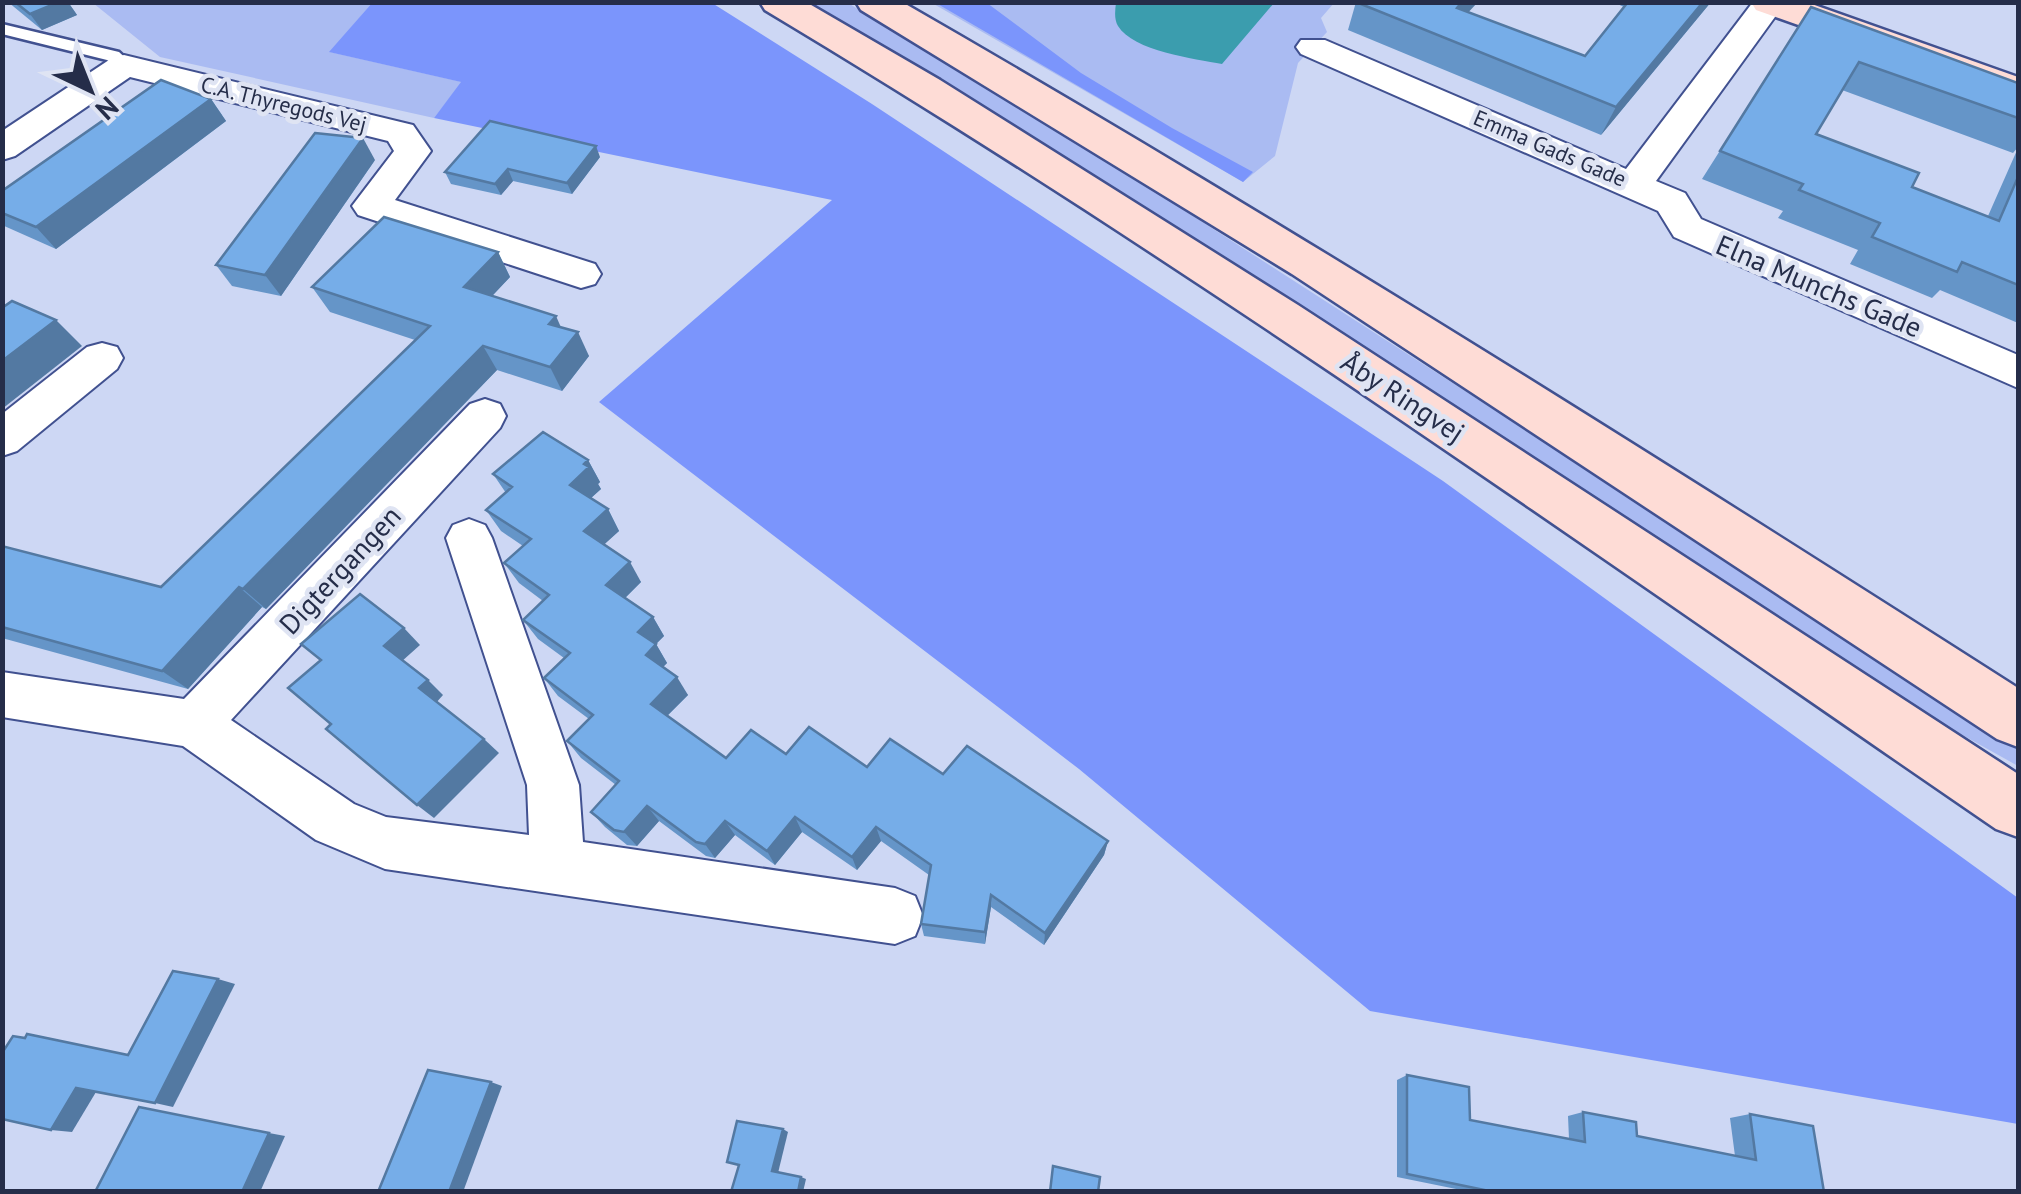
<svg xmlns="http://www.w3.org/2000/svg" width="2021" height="1194" font-family="'PT Sans',sans-serif">
	<rect width="100%" height="100%" fill="#cdd7f4"/>
	<g fill="#aabbf2">
		<path d="M93,3H372L330,52L462,82L434,118L160,57Z"/>
		<path d="M807,3H848L1089,149L2018,747V766L1880,689L1120,194Z"/>
		<path d="M932,3H1334L1321,18L1327,32L1298,63L1275,156L1243,182Z"/>
	</g>
	<g fill="#7b95fc">
		<path d="M372,3H712L872,104L1443,481L2018,898V1124L1370,1011L1079,769L599,402L832,200L434,118L461,82L329,52Z"/>
		<path d="M936,3H987L1081,73L1172,128L1253,172L1243,182Z"/>
	</g>
	<path fill="#3b9dae" d="M1116,3V2L1274,3L1222,64C1195,59 1133,51 1118,26C1114,19 1115,11 1116,3Z"/>
	<g fill="none" stroke-linecap="round" stroke-linejoin="round">
		<defs>
			<path id="lane" d="M2,24L119,52L133,65L124,70L107,60L2,34Z"/>
			<g id="street">
				<path d="M1753,2L1785,3L1656,181L1685,193L1701,219L2018,355V388L1674,237L1658,211L1301,54L1296,47L1301,40H1325L1626,169Z"/>
				<path d="M124,55L413,125L431,151L395,200L595,264L601,274L595,284L581,288L358,215L352,206L394,151L388,141L130,77L15,156L2,160V131L112,58Z"/>
				<path d="M102,343L117,347L123,358L117,369L17,451L2,456V414L87,347Z"/>
				<path d="M485,399L500,404L506,416L500,428L231,720L354,804L386,817L529,835L527,785L446,538L453,525L469,519L485,525L492,538L579,785L583,842L895,888L915,896L923,916L915,936L895,944L385,869L316,840L183,746L2,717V672L184,699L470,404Z"/>
			</g>
			<g id="secondary">
				<path d="M760,2H806L940,80L1298,305L2018,774V837L1996,829C1590,551 1188,263 765,10Z"/>
				<path d="M856,2H902C1281,220 1650,453 2018,688V747L1997,739L1292,274L861,10Z"/>
				<path d="M1751,2H1806L2018,77V103L1756,10Z"/>
			</g>
		</defs>
		<use href="#lane" stroke="#415190" stroke-width="5"/>
		<use href="#street" stroke="#415190" stroke-width="4"/>
		<use href="#secondary" stroke="#415190" stroke-width="5"/>
		<use href="#lane" fill="#fff" fill-rule="evenodd"/>
		<use href="#street" fill="#fff" fill-rule="evenodd"/>
		<use href="#secondary" fill="#fedcd6" fill-rule="evenodd"/>
	</g>
	<g fill="#6595c8">
		<path d="M8,2H68L77,15L42,30Z"/>
		<path d="M1356,2L1469,12L1585,56L1624,7L1613,2H1711L1601,135L1348,30Z"/>
		<path d="M1811,7L2018,83V147L2013,153L1842,90L1816,134L1912,187L1988,216L2018,148V323L1940,290L1932,298L1850,264L1858,250L1778,218L1783,211L1702,179Z"/>
		<path d="M211,99L226,121L56,249L2,225V191Z"/>
		<path d="M600,157L572,194L513,181L501,195L451,184L445,172Z"/>
		<path d="M375,160L281,296L232,286L216,265Z"/>
		<path d="M498,252L510,277L492,296L561,327L589,356L562,391L497,370L266,609L262,607L188,689L2,638V546L161,587L415,340L330,312L312,287Z"/>
		<path d="M588,460L600,482L598,484L601,489L591,498L608,509L619,531L604,544L641,582L625,598L653,617L664,636L656,644L667,663L663,667L688,695L667,716L726,758L786,754L867,767L943,774L1108,841L1104,855L1044,945L991,907L985,944L924,936L921,924L929,875L881,841L857,870L802,832L775,865L735,835L715,858L706,856L659,821L637,846L627,845L605,827L591,812L616,785L581,758L567,741L589,719L558,696L544,678L564,658L538,639L523,620L543,601L519,583L504,563L523,546L501,531L486,510L506,493L493,474Z"/>
		<path d="M1407,1075L1470,1120L1569,1139L1568,1116L1583,1112L1637,1136L1735,1156L1730,1118L1750,1114L1824,1192H1471L1397,1177V1080Z"/>
	</g>
	<g fill="#5379a2">
		<path d="M59,2H68L77,15L42,30L30,14Z"/>
		<path d="M1462,2H1478L1447,35L1457,8Z"/>
		<path d="M1703,2H1711L1601,135L1616,107Z"/>
		<path d="M211,99L226,121L56,249L36,227Z"/>
		<path d="M363,138L375,160L281,296L265,275Z"/>
		<path d="M596,146L600,157L572,194L567,183Z"/>
		<path d="M508,169L513,181L501,195L495,184Z"/>
		<path d="M498,252L510,277L477,312L464,287Z"/>
		<path d="M556,316L567,341L549,324Z"/>
		<path d="M56,320L82,346L2,409V361Z"/>
		<path d="M578,332L589,356L562,391L550,367Z"/>
		<path d="M483,346L497,370L266,609L243,589Z"/>
		<path d="M588,460L600,482L598,484L601,489L582,506L570,485L584,464Z"/>
		<path d="M608,509L619,531L596,552L584,531Z"/>
		<path d="M630,562L641,582L618,605L606,585Z"/>
		<path d="M239,587L262,607L188,689L162,671Z"/>
		<path d="M653,617L664,636L649,651L638,632Z"/>
		<path d="M404,628L420,645L401,662L384,646Z"/>
		<path d="M656,644L667,663L657,673L646,655Z"/>
		<path d="M677,677L688,695L662,721L651,704Z"/>
		<path d="M428,680L443,695L435,704L419,688Z"/>
		<path d="M484,739L499,753L434,818L417,805Z"/>
		<path d="M647,806L659,821L637,846L624,832Z"/>
		<path d="M795,817L802,832L775,865L767,851Z"/>
		<path d="M725,821L735,835L715,858L705,844Z"/>
		<path d="M876,827L881,841L857,870L852,857Z"/>
		<path d="M1108,841L1104,855L1044,945L1045,933Z"/>
		<path d="M991,895V907L985,944V932Z"/>
		<path d="M218,979L235,984L173,1107L155,1103Z"/>
		<path d="M491,1082L502,1086L463,1192H449Z"/>
		<path d="M76,1088L96,1092L72,1132L51,1130Z"/>
		<path d="M783,1129L788,1132L778,1173L772,1171Z"/>
		<path d="M269,1133L285,1136L260,1192H242Z"/>
		<path d="M801,1177L806,1179L803,1192H798Z"/>
	</g>
	<g fill="#76ade8" stroke="#5379a2" stroke-width="2.5">
		<path d="M15,2H59L30,14Z"/>
		<path d="M1356,2H1462L1457,8L1585,56L1628,2H1703L1616,107Z"/>
		<path d="M1811,7L2018,83V118L1859,62L1816,134L1919,173L1912,187L1999,221L2018,177V285L1962,262L1957,272L1872,237L1880,223L1799,190L1803,184L1720,151Z"/>
		<path d="M161,80L211,99L36,227L2,213V191Z"/>
		<path d="M490,121L596,146L567,183L508,169L495,184L445,172Z"/>
		<path d="M315,133L363,138L265,275L216,265Z"/>
		<path d="M384,217L498,252L464,287L556,316L549,324L578,332L550,367L483,346L243,589L239,587L162,671L2,627V546L161,587L430,326L312,287Z"/>
		<path d="M12,301L56,320L2,361V308Z"/>
		<path d="M543,432L588,460L584,464L589,467L570,485L608,509L584,531L630,562L606,585L653,617L638,632L656,644L646,655L677,677L651,704L726,758L751,730L786,754L809,727L867,767L890,739L943,774L967,746L1108,841L1045,933L991,895L985,932L921,924L931,865L876,827L852,857L795,817L767,851L725,821L705,844L696,842L647,806L624,832L614,830L591,812L619,781L567,741L593,715L544,678L570,653L523,620L549,595L504,563L531,539L486,510L512,487L493,474Z"/>
		<path d="M360,594L404,628L384,646L428,680L419,688L484,739L417,805L326,729L331,724L288,688L321,660L301,644Z"/>
		<path d="M173,971L218,979L155,1103L76,1088L51,1130L2,1119V1053L13,1036L25,1038L27,1034L128,1055Z"/>
		<path d="M428,1070L491,1082L449,1192H378Z"/>
		<path d="M1407,1075L1469,1087L1470,1120L1585,1142L1583,1112L1636,1122L1637,1136L1756,1160L1750,1114L1813,1126L1824,1192H1494L1407,1174Z"/>
		<path d="M139,1107L269,1133L242,1192H95Z"/>
		<path d="M737,1121L783,1129L772,1171L801,1177L798,1192H731L739,1165L727,1162Z"/>
		<path d="M1053,1166L1100,1177L1098,1192H1050Z"/>
	</g>
	<g text-anchor="middle" stroke-width="9" stroke-linejoin="round" paint-order="stroke">
		<g font-size="22" fill="#252d49" stroke="#dfe4f3">
			<text transform="translate(284 104) rotate(14)" y="8">C.A. Thyregods Vej</text>
			<text transform="translate(1550 148) rotate(23)" y="8">Emma Gads Gade</text>
		</g>
		<g font-size="28" fill="#252d49" stroke="#dfe4f3">
			<text transform="translate(1819 286) rotate(23)" y="10">Elna Munchs Gade</text>
			<text transform="translate(1403 397) rotate(33)" y="10">Åby Ringvej</text>
			<text transform="translate(340 570) rotate(-47)" y="10">Digtergangen</text>
		</g>
	</g>
	<rect width="2021" height="1194" fill="none" stroke="#252d49" stroke-width="10"/>
	<g transform="translate(90 90) rotate(137)" stroke="#dfe4f3" stroke-width="8" paint-order="stroke">
	<path d="M0-8L18 38L0 25L-18 38Z" fill="#252d49"/>
	<text y="-15" font-size="28" font-weight="bold" text-anchor="middle" fill="#252d49">N</text>
	</g>
</svg>
